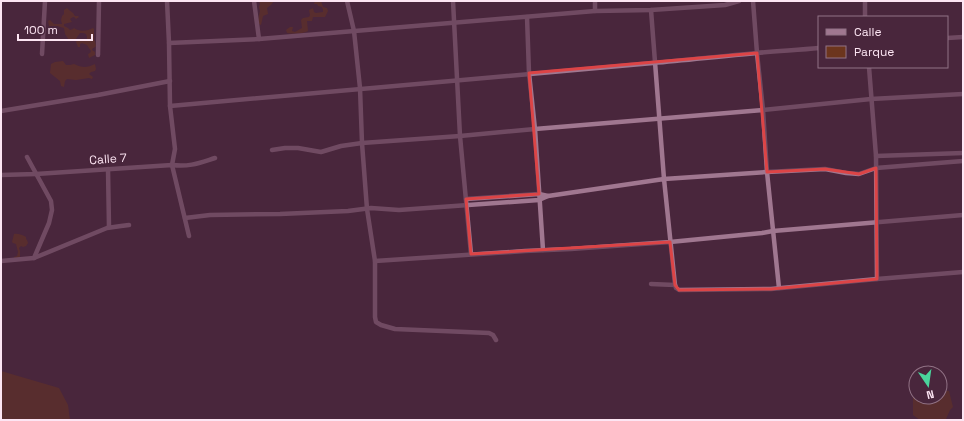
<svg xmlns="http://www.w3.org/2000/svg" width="964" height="421" font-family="'Space Grotesk',sans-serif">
	<rect width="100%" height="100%" fill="#49263c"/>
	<g fill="#6c351d">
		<path d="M259,1H274L271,5L267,8L268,14L263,16L261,25L259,24L258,20L260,11L259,7L260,4Z"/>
		<path d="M315,1H321L323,7L327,8L328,11L325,17H313L312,21H307L308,31C303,34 292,34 287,33L286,30L290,27H293L292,31L295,32L302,28L301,20L303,18L309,17L310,15L309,10L313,8L314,12L316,13L323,12V10L322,7L318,6L317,4H314Z"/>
		<path d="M67,8L69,10L73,13L75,16H78L79,17L76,19L74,17H73L70,19L72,22L64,24V26L68,28L70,30L73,29L74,28C79,32 88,31 93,28L94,29V40L95,41L96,46L95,47L92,49V50L95,52V55L89,58L88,54L90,53L91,51L87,45L82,43L80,44V47H78L76,42L77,40H87V37L86,34L83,33H80L75,40H69L65,34L64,28L57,26H49L48,21L50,20L54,24H62L61,20L62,16L64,14V10Z"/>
		<path d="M63,61L66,65H70L74,64C82,68 87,68 95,64L96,69L95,71L91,72L89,74L93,77L92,79L89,78L76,80L67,79L65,81L64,87L61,86L60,81L50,73L51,64L55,62Z"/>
		<path d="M14,234C17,233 23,235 26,237V239L27,240L28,243L26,246L23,247L21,246L19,248L20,251V258L14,259V257L17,256L18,252L16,244L13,243L12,242Z"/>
		<path d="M1,371L59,388L68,405L70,420H1Z"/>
		<path d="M940,390L949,391L953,407L950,410L946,419L947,420H920L913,415V393L916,391V397H940Z"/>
	</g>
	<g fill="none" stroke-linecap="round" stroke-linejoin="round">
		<g stroke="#a07790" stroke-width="4.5">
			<path d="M167,1L169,43L170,106L175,149L172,165L189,236"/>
			<path d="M254,1L259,39"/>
			<path d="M347,1L354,31L360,88L362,143L367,209L375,261V317L376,322L381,325L395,329L489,333L493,335L496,340"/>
			<path d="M453,1L460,136L471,254"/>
			<path d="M753,1L757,53L763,110L767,172L779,288"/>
			<path d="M865,1V17"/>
			<path d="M651,10L664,179L767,172L825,169L846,173L859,174L876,168L963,161"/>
			<path d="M595,11V1"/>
			<path d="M527,17L529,73L535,129L543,250"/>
			<path d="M947,38L963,37"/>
			<path d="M169,43L259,39L595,11L651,10L725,5L739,1"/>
			<path d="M42,54L45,1"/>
			<path d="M98,55L99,1"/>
			<path d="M869,67L876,156L877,279"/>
			<path d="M170,106C331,91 492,76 653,63C688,60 722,56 757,53C778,51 798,50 819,48"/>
			<path d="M1,111L98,95L170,81"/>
			<path d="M272,150L285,148H298L321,152L341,146L362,143L460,136L535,129L763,110L871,99L963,94"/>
			<path d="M876,156L963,153"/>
			<path d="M27,157L51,201L52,210L49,223L34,258"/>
			<path d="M108,169L109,227"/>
			<path d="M1,175L36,174L172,165C190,167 199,163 215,158"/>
			<path d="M466,199L539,194L548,196"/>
			<path d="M185,218L210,215L280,214L348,211L371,208L399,210L539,200L548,196L664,179L675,285"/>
			<path d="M1,261L34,258L107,228L121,226L129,225"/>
			<path d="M375,261L525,251L571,249L670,242L762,233L773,231L963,215"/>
			<path d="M651,284L675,285L676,288L679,290L771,289L877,279L963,272"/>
		</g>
	</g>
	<path d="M0 0H964V421H0ZM757,53L767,172L825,169L859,174L876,168L877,279L771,289L679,290L675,285L670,242L471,254L466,199L539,194L529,73Z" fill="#49263c" fill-opacity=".55" fill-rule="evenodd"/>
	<path fill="none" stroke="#dc4446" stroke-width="3" stroke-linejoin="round" d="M757,53L767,172L825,169L859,174L876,168L877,279L771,289L679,290L675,285L670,242L471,254L466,199L539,194L529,73Z"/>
	<g text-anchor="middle" stroke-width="4" stroke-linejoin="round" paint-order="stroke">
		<g font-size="12" fill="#fde5f3" stroke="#49263c">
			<text transform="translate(108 159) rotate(-4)" y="4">Calle 7</text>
		</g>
	</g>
	<rect width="964" height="421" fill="none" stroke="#fde5f3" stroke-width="4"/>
	<rect x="818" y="16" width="130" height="52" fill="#49263c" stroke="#917285"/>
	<rect x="826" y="29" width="20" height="6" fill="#a07790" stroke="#917285"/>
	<text x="854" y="36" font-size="12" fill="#fde5f3">Calle</text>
	<rect x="826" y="46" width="20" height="12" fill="#6c351d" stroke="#917285"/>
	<text x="854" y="56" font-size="12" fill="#fde5f3">Parque</text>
	<g transform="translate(928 385) rotate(167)"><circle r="19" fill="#49263c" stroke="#917285"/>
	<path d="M0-3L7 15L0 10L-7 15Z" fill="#4ad49c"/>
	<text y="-6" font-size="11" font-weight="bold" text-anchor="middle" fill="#fde5f3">N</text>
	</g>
	<path d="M18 34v6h74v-6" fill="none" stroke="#fde5f3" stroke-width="2"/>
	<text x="24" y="34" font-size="12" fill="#fde5f3" stroke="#49263c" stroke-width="3" paint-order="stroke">100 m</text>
</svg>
